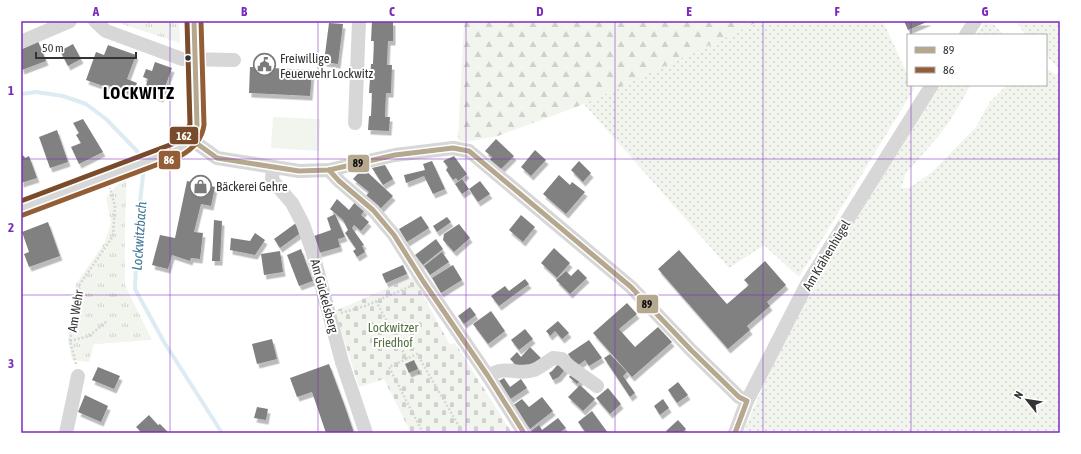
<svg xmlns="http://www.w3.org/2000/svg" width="1081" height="454" font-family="'Asap Condensed',sans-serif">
	<defs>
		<pattern id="grass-dots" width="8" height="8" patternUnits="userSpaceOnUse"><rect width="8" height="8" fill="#f1f5ed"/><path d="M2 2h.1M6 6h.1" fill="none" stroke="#cfd2cc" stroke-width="1.8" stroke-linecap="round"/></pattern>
		<pattern id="forest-firs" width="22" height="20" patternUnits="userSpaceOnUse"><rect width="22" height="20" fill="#f1f5ed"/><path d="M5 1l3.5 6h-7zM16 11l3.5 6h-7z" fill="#cfd2cc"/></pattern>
		<pattern id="cemetery-stones" width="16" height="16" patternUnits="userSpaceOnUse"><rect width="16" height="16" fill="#f1f5ed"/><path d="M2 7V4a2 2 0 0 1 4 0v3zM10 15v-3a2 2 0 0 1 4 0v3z" fill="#cfd2cc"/></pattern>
		<pattern id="park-tufts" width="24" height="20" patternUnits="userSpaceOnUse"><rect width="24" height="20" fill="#f1f5ed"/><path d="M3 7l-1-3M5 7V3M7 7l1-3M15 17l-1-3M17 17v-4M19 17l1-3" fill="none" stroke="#cfd2cc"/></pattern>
		<filter id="shadow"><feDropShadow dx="2.5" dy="4.5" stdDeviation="0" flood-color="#0004"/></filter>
	</defs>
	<rect width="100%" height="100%" fill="#fff"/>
	<g fill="url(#grass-dots)">
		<path d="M760,21H883L908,76V85H912L914,89L799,277L764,245L729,268L584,104Z"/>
		<path d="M1015,21H1060V69L1046,56V35H1026Z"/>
		<path d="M984,23L993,24L1002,33V35H976Z"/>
		<path d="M1046,68L1056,75L1060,72V433H743L782,342L813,286L941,85H971L949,122L937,138L906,173L901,188H909L931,173L976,127L990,102L1007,85H1046Z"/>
	</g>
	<path fill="url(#forest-firs)" d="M464,21H760L584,104L498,136L465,142L458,140Z"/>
	<path fill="url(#cemetery-stones)" d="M413,277L450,345L455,343L512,433H411L384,379L359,387L335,311Z"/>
	<g fill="url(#park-tufts)">
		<path d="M120,21H179L180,43L122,24Z"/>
		<path d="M127,177L125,222V285L152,340L94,344L89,362L72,360L68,340L76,284L105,242L111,222L106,198L121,180Z"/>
	</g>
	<path fill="#f1f5ed" d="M273,117L320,119L319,151L271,148Z"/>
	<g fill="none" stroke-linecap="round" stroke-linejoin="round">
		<path stroke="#ddebf3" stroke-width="4" d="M21,94L36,92L63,96L86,104L106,119L137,151L143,175L138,221L135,289L164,342L222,433"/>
	</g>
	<g fill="#818181" filter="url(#shadow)">
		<path d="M372,21H393V41H388L387,65H392L391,93H386L385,117H390L389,131L368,130L369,116H371L372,93H369L371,64H373L374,41H371Z"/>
		<path d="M904,21H929L908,30Z"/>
		<path d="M329,23L343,24L338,64L324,62Z"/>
		<path d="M38,41L46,61L22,70L21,67V48Z"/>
		<path d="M73,44L81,59L68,66L60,51Z"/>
		<path d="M108,45L136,55L127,79L137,83L133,93L129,91L128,93L107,85L106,87L86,80L96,52L104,55Z"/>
		<path d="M155,62L172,68L161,98L144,92L148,79L143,77L146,69L152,71Z"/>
		<path d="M250,67L312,70L310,96L249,93Z"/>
		<path d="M83,119L103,152L79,164L71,147L81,143L76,135L79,133L73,123Z"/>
		<path d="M57,130L68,162L50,168L39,137Z"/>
		<path d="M496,139L514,156L499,171L489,161L492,157L485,151Z"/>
		<path d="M535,150L546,160L531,176L521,167Z"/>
		<path d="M21,155L24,156L25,158L29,156L37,178L21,183Z"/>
		<path d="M454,156L467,174L458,181L456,178L453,180L446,170L448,167L443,161Z"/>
		<path d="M432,161L445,189L433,194L424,176L406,183L404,175L425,170L423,164Z"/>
		<path d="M579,161L591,173L583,182L571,170Z"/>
		<path d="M385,165L393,179L383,185L372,168Z"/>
		<path d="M363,168L393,196L380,209L366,196L369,192L353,179Z"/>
		<path d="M559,175L570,185L572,182L585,192L566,214L543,194Z"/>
		<path d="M462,179L469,189L480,181L490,194L478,202L469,189L462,194L455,184Z"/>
		<path d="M187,181L215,187L211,206L201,204L194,232L203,233L200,259L191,258L190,261L172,255L168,269L152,265L160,235L175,238Z"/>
		<path d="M337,199L349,210L355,202L365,210L361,215L369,222L361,231L354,225L352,228L364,245L362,246L365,252L357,257L353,251L356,249L345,233L348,230L343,220L330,209Z"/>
		<path d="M335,214L345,237L338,239L340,247L319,253L314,236L331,230L327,218Z"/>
		<path d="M521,215L535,227L523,242L509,230Z"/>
		<path d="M421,216L429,228L407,242L399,229Z"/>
		<path d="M447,217L451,222L437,232L433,226Z"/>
		<path d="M214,220L222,221L220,261H212Z"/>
		<path d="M48,222L60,256L29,267L24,254L29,252L22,232Z"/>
		<path d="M296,223L302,232L280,248L274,239Z"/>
		<path d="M459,224L470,238L454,252L443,240L444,234Z"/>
		<path d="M255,233L265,240L255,255L230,250L231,238L250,241Z"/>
		<path d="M436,239L443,249L423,265L415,255Z"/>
		<path d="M554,248L570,263L557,278L541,263Z"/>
		<path d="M301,249L313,281L299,286L287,255Z"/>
		<path d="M679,250L727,304L749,285L744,280L765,261L786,285L767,302L770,306L747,326L750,330L728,349L658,269Z"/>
		<path d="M280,251L283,272L264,275L261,254Z"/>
		<path d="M442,252L449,262L430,275L424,266Z"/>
		<path d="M403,265L407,274L386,283L382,274Z"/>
		<path d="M453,265L462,280L441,293L432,278Z"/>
		<path d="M578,269L587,278L570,294L556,280L566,271L571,276Z"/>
		<path d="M525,279L529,284L499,306L491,296L505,286L509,291Z"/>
		<path d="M627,303L637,314L619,329L635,347L658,327L672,342L632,377L593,333Z"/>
		<path d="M470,307L476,315L464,324L458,316Z"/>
		<path d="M491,311L505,331L488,344L473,324Z"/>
		<path d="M558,321L569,333L562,339L555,331L550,336L546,331Z"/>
		<path d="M525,329L533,339L519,350L511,340Z"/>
		<path d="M272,339L277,359L257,364L252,344Z"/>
		<path d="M589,340L602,358L589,366L585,360L576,367L568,354Z"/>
		<path d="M530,347L541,358L531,368L527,364L521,370L510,359L517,352L521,357Z"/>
		<path d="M610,354L627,372L623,376L635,393L630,397L604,358Z"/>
		<path d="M414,360L418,369L409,373L405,364Z"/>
		<path d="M559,363L566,368L559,377L553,380L549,373L552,371Z"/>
		<path d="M329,364L344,404L354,433H326L312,392L297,397L290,378Z"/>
		<path d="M98,367L120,376L114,389L92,380Z"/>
		<path d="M574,371L582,379L577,384L569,377Z"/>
		<path d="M504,378L510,387L521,379L527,388L509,400L497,382Z"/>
		<path d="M678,382L688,395L677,403L668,390Z"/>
		<path d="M580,385L595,399L583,411L568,397Z"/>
		<path d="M608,388L621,404L610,414L596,398Z"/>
		<path d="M85,395L108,406L101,422L78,412Z"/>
		<path d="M542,397L553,411L530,429L512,406L522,399L529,407Z"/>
		<path d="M663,399L669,408L660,415L654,406Z"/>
		<path d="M257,407L268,409L266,420L254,418Z"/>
		<path d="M592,411L608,433H586L578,422Z"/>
		<path d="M149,415L158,425L160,424L169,433H142L136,427Z"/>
		<path d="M558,418L566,428L559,433H533L531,431L539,425L542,430Z"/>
		<path d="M678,420L686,429L682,433H668L666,431Z"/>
	</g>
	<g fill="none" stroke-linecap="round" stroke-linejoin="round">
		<g stroke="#d6d6d6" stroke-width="2.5" stroke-dasharray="2 2" stroke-linecap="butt">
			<path d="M223,188L234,190"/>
			<path d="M376,301L407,359"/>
			<path d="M341,313L365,306L411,286"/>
			<path d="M70,341L89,336L107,321"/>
			<path d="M76,364L70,341L80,284L113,236L115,206L110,188"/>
			<path d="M423,433L389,367L417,354L463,433"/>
		</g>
		<g stroke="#d7d7d7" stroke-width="14">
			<path d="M95,21L106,31L182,59L234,60"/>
			<path d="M966,35L975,21"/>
			<path d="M21,42L70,21"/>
			<path d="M355,123L359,21"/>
			<path d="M192,140L217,158L299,171L329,170L395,155L453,148L469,151L631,287L691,350L739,397L747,401"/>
			<path d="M273,167L272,180L292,203L303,224L312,250L342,362L366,433"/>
			<path d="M329,170L339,181L373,210L394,235L423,281L488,376L524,433"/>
			<path d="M21,208L178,149C189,143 195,137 197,125L196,58L194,21"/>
			<path d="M488,376C506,364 517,376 534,370C541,367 547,362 553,358L562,359L569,366L597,386"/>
			<path d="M66,433L78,376"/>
			<path d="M735,433L747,401L807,284L932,85"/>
		</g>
		<defs>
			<g id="bus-1">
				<path d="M192,140L217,158L299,171L329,170L395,155L453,148L469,151L631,287L691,350L739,397L747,401L735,433"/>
				<path d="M192,140L196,132L197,125L194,21"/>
				<path d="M329,170L339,181L373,210L394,235L423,281L488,376L524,433"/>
			</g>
			<path id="bus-2" d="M23,215L180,156C193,149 202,140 204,125L201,21"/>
			<path id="bus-3" d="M21,201L175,143L185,135L190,124L187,21"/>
		</defs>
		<use href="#bus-1" stroke="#fff" stroke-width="8"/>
		<use href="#bus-2" stroke="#fff" stroke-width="8"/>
		<use href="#bus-3" stroke="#fff" stroke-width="8"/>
		<use href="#bus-1" stroke="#b5a88f" stroke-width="5"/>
		<use href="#bus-2" stroke="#935e36" stroke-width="5"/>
		<use href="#bus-3" stroke="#7a4b2a" stroke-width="5"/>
	</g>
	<path fill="none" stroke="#7b2cbf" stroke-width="1" stroke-opacity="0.55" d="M170,21V433M318,21V433M466,21V433M615,21V433M763,21V433M911,21V35M911,85V433M21,159H1060M21,295H1060"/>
	<defs>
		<symbol id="civic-ring" viewBox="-11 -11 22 22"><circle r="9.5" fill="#fff" stroke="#7a7a7a" stroke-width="1.5"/><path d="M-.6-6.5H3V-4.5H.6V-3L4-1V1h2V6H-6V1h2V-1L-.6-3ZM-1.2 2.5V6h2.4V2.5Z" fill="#7a7a7a"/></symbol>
		<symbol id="shop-ring" viewBox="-11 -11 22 22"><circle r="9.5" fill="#fff" stroke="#7a7a7a" stroke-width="1.5"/><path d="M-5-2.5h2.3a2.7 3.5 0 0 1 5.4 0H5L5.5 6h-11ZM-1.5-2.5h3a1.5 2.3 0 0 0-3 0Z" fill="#7a7a7a"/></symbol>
	</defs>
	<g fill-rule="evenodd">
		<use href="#civic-ring" x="252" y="52" width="25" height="25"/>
		<use href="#shop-ring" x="188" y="174" width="25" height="25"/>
	</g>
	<circle fill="#333" stroke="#fff" stroke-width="1.5" cx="188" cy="58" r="3.5"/>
	<g text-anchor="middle" stroke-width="4" stroke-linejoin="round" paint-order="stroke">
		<g font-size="13" fill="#333" stroke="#fff" text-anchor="start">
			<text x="280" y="63">Freiwillige<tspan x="280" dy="15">Feuerwehr Lockwitz</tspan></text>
			<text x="216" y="191">Bäckerei Gehre</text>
		</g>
		<g font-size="13" fill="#333" stroke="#fff">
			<text transform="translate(826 255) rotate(-59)" y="5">Am Krähenhügel</text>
			<text transform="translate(325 296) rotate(75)" y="5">Am Gückelsberg</text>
			<text transform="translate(75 311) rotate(-81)" y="5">Am Wehr</text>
		</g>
		<g font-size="13" fill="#56703f" stroke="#fff">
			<text x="393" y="332">Lockwitzer<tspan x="393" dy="15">Friedhof</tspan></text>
		</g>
		<g font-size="14" font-style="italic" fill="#3f7597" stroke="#fff">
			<text transform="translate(139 236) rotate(-86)" y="5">Lockwitzbach</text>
		</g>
		<g font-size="17" font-weight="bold" letter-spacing="1" fill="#000" stroke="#fff">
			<text x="139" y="99">LOCKWITZ</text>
		</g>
	</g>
	<g stroke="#fff" stroke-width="1.5">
		<rect x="169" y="126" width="30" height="19" rx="4" fill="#7a4b2a"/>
		<rect x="158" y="150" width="23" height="20" rx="4" fill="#935e36"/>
		<rect x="347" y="154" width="23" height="19" rx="4" fill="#b5a88f"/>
		<rect x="636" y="294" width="23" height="20" rx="4" fill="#b5a88f"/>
	</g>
	<g font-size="11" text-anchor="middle" font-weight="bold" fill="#fff">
		<text x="184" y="140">162</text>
		<text x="169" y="164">86</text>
	</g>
	<g font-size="11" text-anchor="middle" font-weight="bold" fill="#111">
		<text x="358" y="167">89</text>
		<text x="647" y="308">89</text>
	</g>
	<rect width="1081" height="454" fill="none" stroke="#ffffff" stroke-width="44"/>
	<rect x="907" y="34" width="140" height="52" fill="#ffffff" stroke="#adadad"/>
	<rect x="915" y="47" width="20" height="6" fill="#b5a88f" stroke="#adadad"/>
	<text x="943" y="54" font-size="12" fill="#333333">89</text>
	<rect x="915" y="67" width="20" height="6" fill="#935e36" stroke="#adadad"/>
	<text x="943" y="74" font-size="12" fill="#333333">86</text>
	<g transform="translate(1027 400) rotate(300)" stroke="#ffffff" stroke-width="3" paint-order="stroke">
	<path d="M0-3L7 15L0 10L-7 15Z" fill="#333333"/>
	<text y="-6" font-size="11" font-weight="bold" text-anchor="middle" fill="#333333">N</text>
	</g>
	<path d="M36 52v6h100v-6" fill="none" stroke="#333333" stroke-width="2"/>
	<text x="42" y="52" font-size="12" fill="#333333" stroke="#ffffff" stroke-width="3" paint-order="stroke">50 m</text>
	<rect x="22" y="22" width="1037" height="410" fill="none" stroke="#7b2cbf" stroke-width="1.5"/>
	<g font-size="13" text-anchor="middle" font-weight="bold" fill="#7b2cbf">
		<text x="96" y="16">A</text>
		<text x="244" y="16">B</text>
		<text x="392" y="16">C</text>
		<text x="540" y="16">D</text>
		<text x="689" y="16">E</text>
		<text x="837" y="16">F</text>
		<text x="985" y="16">G</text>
		<text x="11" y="95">1</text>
		<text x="11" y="232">2</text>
		<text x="11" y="368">3</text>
	</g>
</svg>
